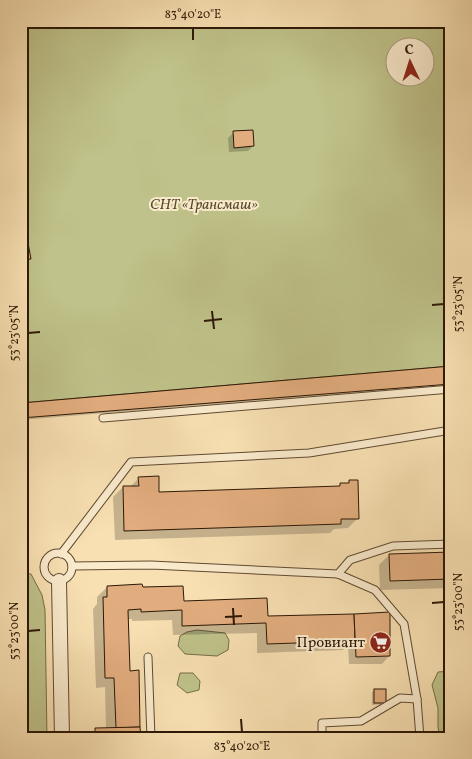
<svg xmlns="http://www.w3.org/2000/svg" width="472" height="759" font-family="Vollkorn,serif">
	<rect width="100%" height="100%" fill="#f8e0b2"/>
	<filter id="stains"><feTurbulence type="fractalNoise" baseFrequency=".004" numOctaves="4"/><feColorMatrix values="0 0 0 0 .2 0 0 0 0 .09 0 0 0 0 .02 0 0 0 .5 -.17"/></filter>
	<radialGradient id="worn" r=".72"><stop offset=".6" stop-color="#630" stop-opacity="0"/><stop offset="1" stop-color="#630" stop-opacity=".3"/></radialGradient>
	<g fill="#bfc28a" stroke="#766d48" fill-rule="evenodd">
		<path d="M21,21H451V366L21,403ZM394,48H424V78H394Z"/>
		<path d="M21,573L31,574L42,595L45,610L47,738H26L21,631Z"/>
		<path d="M197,630L225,633L229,640L228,650L217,656L185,654L178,646L180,636L187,632Z"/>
		<path d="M451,671V738H440L438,727V708L432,685L438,672Z"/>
		<path d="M180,673H193L200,681L199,690L187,693L177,685Z"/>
	</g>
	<g fill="#0003">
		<path d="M233,133L253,146L248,151L229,152L228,138Z"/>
		<path d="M21,245L29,258L24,263L21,264Z"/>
		<path d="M451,368V385L21,420V405Z"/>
		<path d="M139,478L158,493L338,487L340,485L347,484L349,482L358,518L348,528L334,529L330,533L115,540L113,497L123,487H130Z"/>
		<path d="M451,553V588L380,590L379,565L389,555Z"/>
		<path d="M107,587L141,588L183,602L267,618L389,614V656L382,664H349L348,645L343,650L257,653V633L173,635L172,620L132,621V619H127L128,672L139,738H88L96,729H106L105,687L96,688L93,609L97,604V597Z"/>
		<path d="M374,690L385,702L383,704L372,705V692Z"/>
	</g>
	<g fill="#e2ad7e" stroke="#2d1806">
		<path d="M253,130L254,146L234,148L233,131Z"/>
		<path d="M21,243H28L31,259L21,260Z"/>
		<path d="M451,366V384L21,418V403Z"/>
		<path d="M159,476V492L340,486V483H349V480H358L359,519H341V524L124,531L123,486H139L138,477Z"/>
		<path d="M451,552V579L390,581L389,554Z"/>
		<path d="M142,584L143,587L183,586L184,601L267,598L268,616L354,614L355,641L267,644L266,623L182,626V610L141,612V609L128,610L130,671L139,670L140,727L116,728L114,678H105L103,597H107V586Z"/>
		<path d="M390,612V656L356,657L354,614Z"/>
		<rect x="374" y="689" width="12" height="14"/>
		<path d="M140,727L141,738H95V728Z"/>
	</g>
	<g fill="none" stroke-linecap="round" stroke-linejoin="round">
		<defs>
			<g id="service">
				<path d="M103,418L451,389"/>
				<circle cx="58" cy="567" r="14"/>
				<path d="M61,554L131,462L309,453L451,430"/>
				<path d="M72,566L151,565L338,574L375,590L404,624L417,699L420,738"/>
				<path d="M338,574L350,560L393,546L451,544"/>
				<path d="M148,657L151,738"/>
				<path d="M322,738V723L361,721L400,698L417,699"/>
			</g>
			<path id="minor" d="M59,581L62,738"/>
		</defs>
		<use href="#service" stroke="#604a31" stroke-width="9"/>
		<use href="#minor" stroke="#604a31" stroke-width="16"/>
		<use href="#service" stroke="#faebcd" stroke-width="7"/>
		<use href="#minor" stroke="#faebcd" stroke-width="14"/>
	</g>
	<path fill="none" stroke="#2d1806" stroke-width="2" d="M193,28V40M432,305L444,304M212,311L214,329M204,321L222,319M28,333L40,332M432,603L444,602M233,608L234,625M225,617L242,616M28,631L40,630M241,719L242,732"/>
	<defs>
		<symbol id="supermarket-disc" viewBox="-11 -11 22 22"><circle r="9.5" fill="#8f2418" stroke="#faebcd"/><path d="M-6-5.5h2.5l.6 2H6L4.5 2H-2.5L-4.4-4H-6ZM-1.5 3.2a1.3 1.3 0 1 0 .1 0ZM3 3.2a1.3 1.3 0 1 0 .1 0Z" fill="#fff"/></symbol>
	</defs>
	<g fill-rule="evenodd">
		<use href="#supermarket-disc" x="368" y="630" width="25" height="25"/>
	</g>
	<g text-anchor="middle" stroke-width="4" stroke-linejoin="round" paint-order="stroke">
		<g font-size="15" font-style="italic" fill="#594b2e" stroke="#faebcd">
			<text x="204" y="209">СНТ «Трансмаш»</text>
		</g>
		<g font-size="15" fill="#2d1806" stroke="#faebcd" text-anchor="end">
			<text x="365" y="647">Провиант</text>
		</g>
	</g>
	<rect width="472" height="759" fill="none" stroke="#f8e0b2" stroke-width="55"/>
	<g transform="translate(410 62) rotate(356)"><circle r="24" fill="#faebcd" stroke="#a8977d"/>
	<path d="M0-4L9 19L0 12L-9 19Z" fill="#8f2418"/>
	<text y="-8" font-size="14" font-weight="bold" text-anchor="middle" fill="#2d1806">С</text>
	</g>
	<rect x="28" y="28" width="416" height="704" fill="none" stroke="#2d1806" stroke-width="2"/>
	<g font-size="12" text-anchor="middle" fill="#2d1806">
		<text x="193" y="18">83°40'20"E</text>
		<text transform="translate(458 304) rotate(-90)" y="4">53°23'05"N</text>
		<text transform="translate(14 333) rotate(-90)" y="4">53°23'05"N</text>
		<text transform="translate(458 602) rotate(-90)" y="4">53°23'00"N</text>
		<text transform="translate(14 631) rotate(-90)" y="4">53°23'00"N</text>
		<text x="242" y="750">83°40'20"E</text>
	</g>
	<rect width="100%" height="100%" filter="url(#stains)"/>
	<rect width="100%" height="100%" fill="url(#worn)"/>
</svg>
